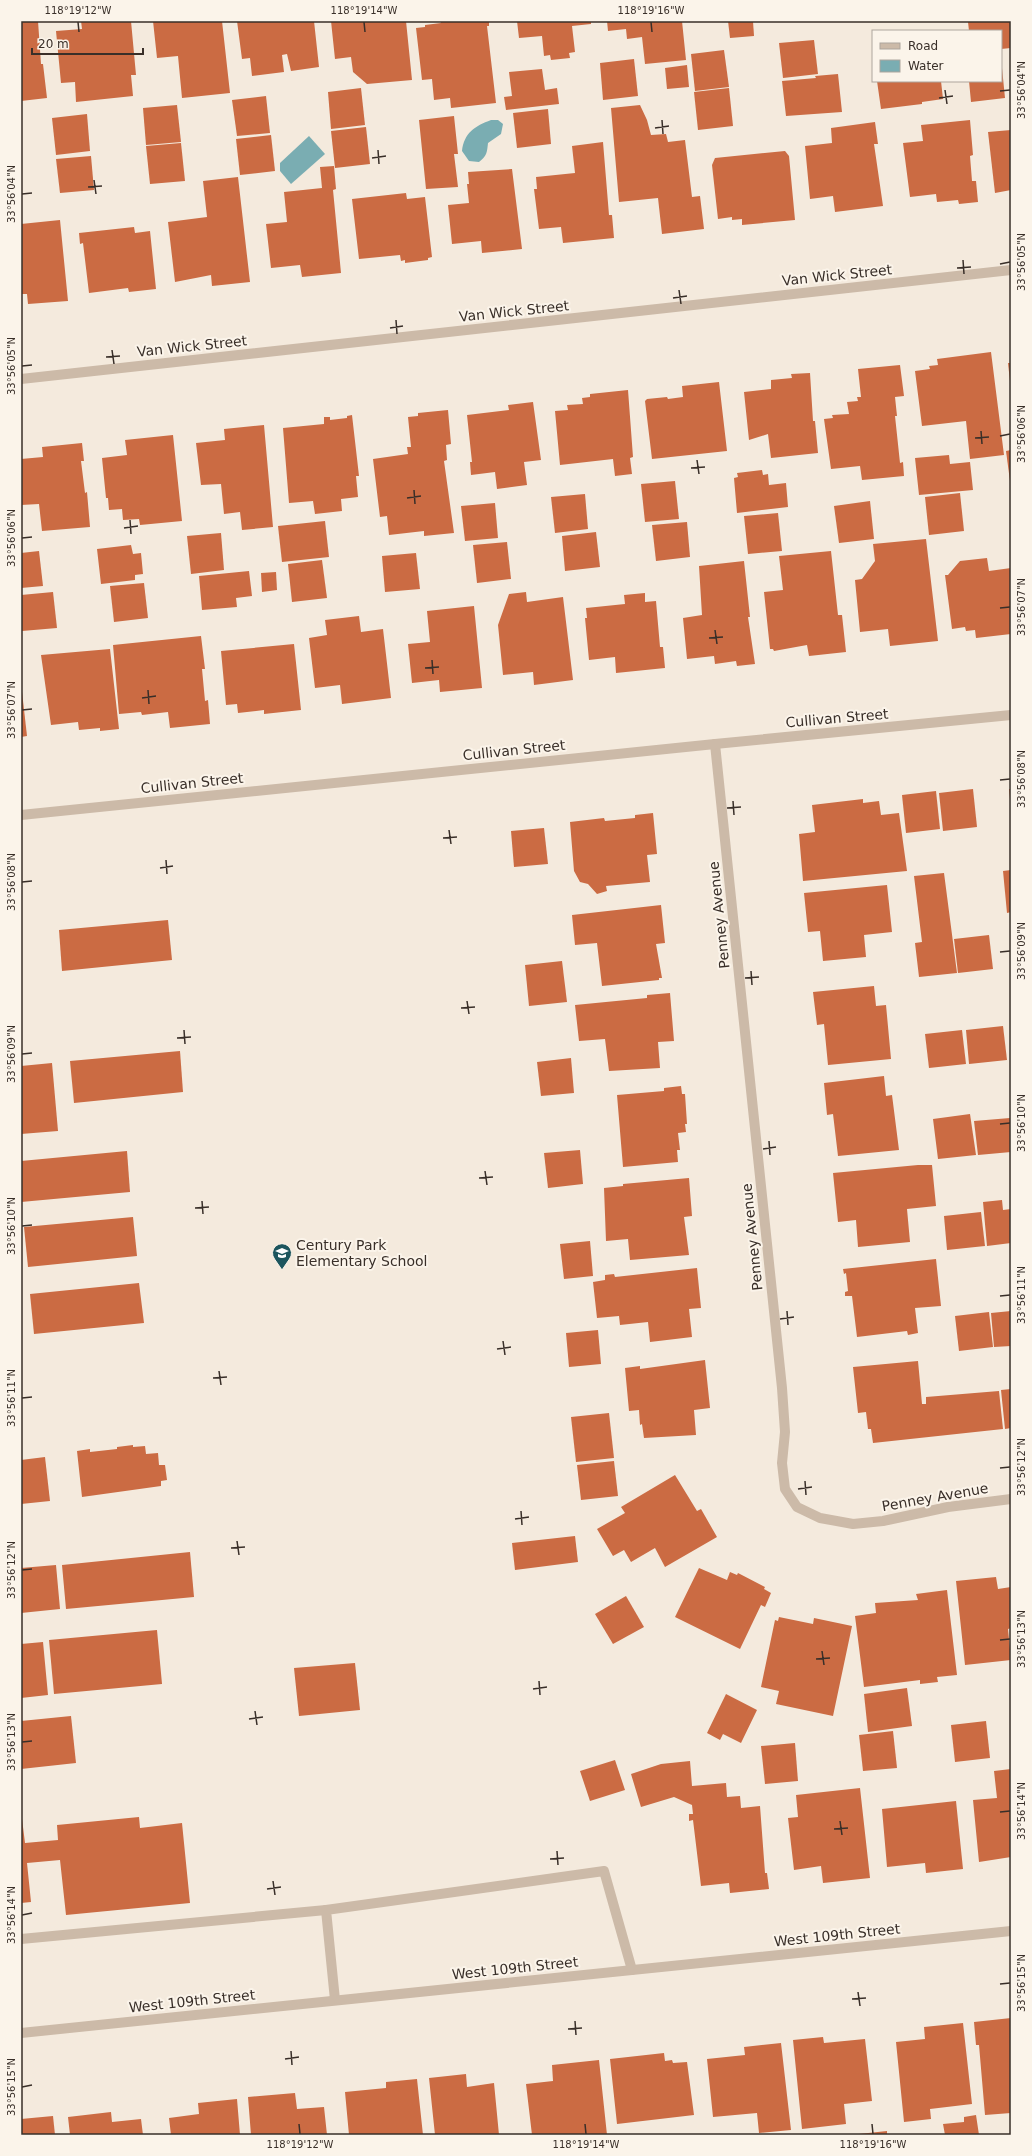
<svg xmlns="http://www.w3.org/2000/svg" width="1032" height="2156" font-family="'DejaVu Sans',sans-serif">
	<rect width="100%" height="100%" fill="#f4eadd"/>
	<g fill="#7aadb2">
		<path d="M491,120H498L503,124L501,134L488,143C487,152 487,156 479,162L469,161L462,151C464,133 475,126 491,120Z"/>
		<path d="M309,136L325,154L291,184L280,171V163Z"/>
	</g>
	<g fill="#cb6b43">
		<path d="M21,21H38L41,64H43L47,98L21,101Z"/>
		<path d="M81,21H131L136,75H131L133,96L76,102L75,82L61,83L56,31L82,29Z"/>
		<path d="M153,21H222L230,93L182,98L178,56L157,58Z"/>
		<path d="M237,21H314L319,67L291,71L287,54L282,55L284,72L252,76L250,58L242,59Z"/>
		<path d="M331,21H406L412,80L367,84L353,72L351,57L335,59Z"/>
		<path d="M440,21H489V26H487L496,103L451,108L450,98L434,100L432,79L422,80L416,28L425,27V25L441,23Z"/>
		<path d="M517,21H591V24L572,26L575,52L569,53L570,58L551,60L550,55L544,56L542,36L519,38Z"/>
		<path d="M607,21H682L686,60L645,64L642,37L627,39L626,29L608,31Z"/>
		<path d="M728,21H753L754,36L730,38Z"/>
		<path d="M972,21H1011V48L1001,49V31H969L968,22Z"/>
		<path d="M814,40L818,74L783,78L779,43Z"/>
		<path d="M724,50L729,87L695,91L691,54Z"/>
		<path d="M634,59L638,96L603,100L600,63Z"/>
		<path d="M687,65L689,87L667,89L665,68Z"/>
		<path d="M1002,68L1005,98L971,102L969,81H1001Z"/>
		<path d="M542,69L545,90L557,88L559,104L506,110L504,97L512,96L509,72Z"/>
		<path d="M838,74L842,112L786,116L782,81L816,78L815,76Z"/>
		<path d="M877,81H941L943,99L922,102V104L881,109Z"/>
		<path d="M361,88L365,125L331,129L328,92Z"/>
		<path d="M729,88L733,126L698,130L694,92Z"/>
		<path d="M266,96L270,133L237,136L232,100Z"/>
		<path d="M177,105L181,142L146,145L143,108Z"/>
		<path d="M640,105L647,120L651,135L666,134L668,142L685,140L692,197L700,196L704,229L662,234L658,198L619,202L611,108Z"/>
		<path d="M548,109L551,144L517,148L513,113Z"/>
		<path d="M87,114L90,151L56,155L52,118Z"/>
		<path d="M454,116L458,154H454L458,187L426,189L419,120Z"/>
		<path d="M970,120L973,155L970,156L972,181H976L978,202L959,204L958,200L937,202L936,194L910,197L903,143L923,141L921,125Z"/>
		<path d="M875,122L878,144H874L883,206L835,212L833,196L810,199L805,146L832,143L831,128Z"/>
		<path d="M366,127L370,164L335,168L331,131Z"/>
		<path d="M1011,130V190L995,193L988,132Z"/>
		<path d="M271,135L275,171L240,175L236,139Z"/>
		<path d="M603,142L609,215H612L614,238L563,243L561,227L539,229L534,189H537L536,177L575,173L572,146Z"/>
		<path d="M181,143L185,181L150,184L146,146Z"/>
		<path d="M785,151L789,156L795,220L742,225V219L732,220V217L718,219L712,165L715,158Z"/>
		<path d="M91,156L94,190L60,193L56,159Z"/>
		<path d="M334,166L336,189L333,190L341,273L302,277L300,265L271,268L266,224L287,222L284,192L322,188L320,167Z"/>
		<path d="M512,169L522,249L482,253L481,241L452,244L448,205L469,203L467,184H469L468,172Z"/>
		<path d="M238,177L250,282L212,286L211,275L175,282L168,222L207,217L203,181Z"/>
		<path d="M406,193L407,199L425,197L432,257L428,258V260L405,263V260L401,261L400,255L359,259L352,199Z"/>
		<path d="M60,220L68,301L28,304L27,294H21V224Z"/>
		<path d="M134,227L135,233L150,231L156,289L129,292L128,288L89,293L83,243L80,244L79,233Z"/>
		<path d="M991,352L1004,455L970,459L966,421L922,426L915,371L930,369L929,366L938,365L937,359Z"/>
		<path d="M1008,363H1011V381H1010Z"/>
		<path d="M900,365L904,396L895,397L897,416H895L900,463L903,462L904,476L862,480L860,466L831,469L824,419L833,418L832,415L849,414L847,402L858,401L857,397H861L858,369Z"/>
		<path d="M810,373L813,421H815L818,453L771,458L768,434L749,440L744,392L771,389V380L792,378L791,374Z"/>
		<path d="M719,382L727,451L652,459L645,401L647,399L667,397L668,399L683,397L682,386Z"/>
		<path d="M628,390L633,457L630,458L632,474L615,476L613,459L560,465L555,411L568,410L567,405L583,404L582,398L590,397V394Z"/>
		<path d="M533,402L541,460L524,462L527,485L497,489L495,472L471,475L470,462H472L467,415L509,410L508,405Z"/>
		<path d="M448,410L451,444L446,445L447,460L444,461L454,533L424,536V531L389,535L387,516L380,517L373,459L408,454L407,447H411L408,417L418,416V413Z"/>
		<path d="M352,415L359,476H356L358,497L341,499L342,511L315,514L313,501L289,503L283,428L324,424V417H330V420L347,418V416Z"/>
		<path d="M264,425L273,527L242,530L240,512L224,514L221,484L201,485L196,443L225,440L224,429Z"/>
		<path d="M173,435L182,521L140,525L139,519L123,520L122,509L109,510L108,498H106L102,458L127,455L125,440Z"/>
		<path d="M82,443L84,461H81L85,493L87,492L90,527L42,531L39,504L21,505V459L43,457L42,447Z"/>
		<path d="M1011,450V481H1010L1006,451Z"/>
		<path d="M949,455L950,464L970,462L973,490L919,495L915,458Z"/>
		<path d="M762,470L763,475L768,474L769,485L786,483L788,507L737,513L734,478L738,477L737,473Z"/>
		<path d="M675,481L679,519L645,522L641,484Z"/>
		<path d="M960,493L964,531L929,535L925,497Z"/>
		<path d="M585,494L588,529L555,533L551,497Z"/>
		<path d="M870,501L874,539L839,543L834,506Z"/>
		<path d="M495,503L498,538L465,541L461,506Z"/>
		<path d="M778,513L782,551L748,554L744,516Z"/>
		<path d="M325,521L329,557L282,562L278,526Z"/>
		<path d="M687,522L690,557L656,561L652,525Z"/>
		<path d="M596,532L600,567L565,571L562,536Z"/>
		<path d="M221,533L224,570L191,574L187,536Z"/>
		<path d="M926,539L938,641L890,646L888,629L860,632L855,580L862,579L875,561L873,544Z"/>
		<path d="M507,542L511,579L477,583L473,545Z"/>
		<path d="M131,545L133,554L141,553L143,574L135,575V580L101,584L97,549Z"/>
		<path d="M39,551L43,586L21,588V553Z"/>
		<path d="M831,551L838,615H842L846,652L809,656L807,645L774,651L773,649H770L764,592L783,590L779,556Z"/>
		<path d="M416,553L420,589L385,592L382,556Z"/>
		<path d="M987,558L989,571L1011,568V634L976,638L975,630L966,631L965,627L952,629L945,575H948L960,561Z"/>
		<path d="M322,560L327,598L292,602L288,564Z"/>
		<path d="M744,561L750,617H748L755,664L737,666L736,661L715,664L714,656L687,659L683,618L702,615L699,566Z"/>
		<path d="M249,571L252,596L236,598L237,607L202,610L199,576Z"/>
		<path d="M276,572L277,590L262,592L261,573Z"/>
		<path d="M144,583L148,618L114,622L110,586Z"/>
		<path d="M53,592L57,628L22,631L21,595Z"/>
		<path d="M526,592L527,602L563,597L573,680L534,685L533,672L503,675L498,625L509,594Z"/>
		<path d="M645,593V602L656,601L660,647H663L665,668L616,673L615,657L589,660L585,618H587L586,608L625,604L624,595Z"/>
		<path d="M474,606L482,688L440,692L439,680L412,683L408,644L430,642L427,611Z"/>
		<path d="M359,616L361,632L383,629L391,698L342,704L340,685L315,688L309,638L327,635L325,620Z"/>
		<path d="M201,636L205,669H202L205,701L208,700L210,724L170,728L168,712L142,715L141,712L119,714L113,645Z"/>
		<path d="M294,644L301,710L264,714V710L238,713L237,704L226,705L221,651Z"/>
		<path d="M110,649L119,729L100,731V728L79,730L78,722L51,725L41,655Z"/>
		<path d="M21,683L27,736L21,737Z"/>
		<path d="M973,789L977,827L943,831L939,793Z"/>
		<path d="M1009,789H1011V799H1010Z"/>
		<path d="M936,791L940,829L906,833L902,795Z"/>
		<path d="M863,799V803L879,801L881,815L899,813L907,871L803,881L799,834L815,832L812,805Z"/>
		<path d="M653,813L657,854L647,855L650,882L606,886L607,891L597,894L588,884L580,882L574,871L570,822L604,818L605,821L635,818V815Z"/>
		<path d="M544,828L548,864L514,867L511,831Z"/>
		<path d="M1011,870V912L1007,913L1003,871Z"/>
		<path d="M944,873L957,973L919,977L915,943L922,942L914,876Z"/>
		<path d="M887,885L892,932L864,935L866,957L823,961L820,931L808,932L804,893Z"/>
		<path d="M661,905L665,943L656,944L662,978H659V980L602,986L597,943L575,945L572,915Z"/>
		<path d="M168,920L172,960L62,971L59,930Z"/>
		<path d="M989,935L993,969L958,973L954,939Z"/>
		<path d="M562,961L567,1002L529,1006L525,965Z"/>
		<path d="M874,986L876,1006L886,1005L891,1059L828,1065L824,1024L817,1025L813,992Z"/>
		<path d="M670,993L674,1041L658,1042L660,1068L609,1071L605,1039L579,1041L575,1005L647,998V995Z"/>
		<path d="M1003,1026L1007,1060L969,1064L966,1030Z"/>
		<path d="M962,1030L966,1064L929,1068L925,1034Z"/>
		<path d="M180,1051L183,1092L74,1103L70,1061Z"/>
		<path d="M571,1058L574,1093L541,1096L537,1062Z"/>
		<path d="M52,1063L58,1131L21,1134V1066Z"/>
		<path d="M884,1076L886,1096L892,1095L899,1150L838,1156L833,1114L827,1115L824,1083Z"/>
		<path d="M681,1086L682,1094H685L687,1124H685L686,1132L678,1133L680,1150H677L678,1162L623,1167L617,1095L664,1091V1088Z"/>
		<path d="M970,1114L976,1155L938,1159L933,1119Z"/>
		<path d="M1010,1118L1011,1152L978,1155L974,1121Z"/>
		<path d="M580,1150L583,1184L548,1188L544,1153Z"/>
		<path d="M127,1151L130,1192L21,1202V1161Z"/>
		<path d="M918,1165H932L936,1206L907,1209L910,1242L858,1247L856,1220L838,1222L833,1173Z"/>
		<path d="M689,1178L692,1216L684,1217L689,1255L630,1260L628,1239L606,1241L604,1188L623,1186V1184Z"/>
		<path d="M1002,1200L1003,1210L1011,1209V1243L987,1246L983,1202Z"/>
		<path d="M981,1212L985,1246L947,1250L944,1216Z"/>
		<path d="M133,1217L137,1256L28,1267L24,1227Z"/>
		<path d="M590,1241L593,1276L564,1279L560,1244Z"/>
		<path d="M936,1259L941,1306L915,1308L918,1333L908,1335L907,1331L857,1337L852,1296H845V1292L848,1291L846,1273L844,1274L843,1269Z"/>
		<path d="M697,1268L701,1308L689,1309L692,1337L650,1342L648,1322L620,1325L619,1316L597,1318L593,1282L605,1280V1275L614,1274L615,1277Z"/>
		<path d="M139,1283L144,1323L34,1334L30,1294Z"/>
		<path d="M1011,1311V1346L994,1347L991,1313Z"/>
		<path d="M989,1312L993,1347L959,1351L955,1316Z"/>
		<path d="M598,1330L601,1364L569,1367L566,1333Z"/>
		<path d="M705,1360L710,1408L694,1410L696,1435L644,1438L642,1424L640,1425L639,1410L629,1411L625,1368L640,1366V1369Z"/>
		<path d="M918,1361L922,1404H926V1397L999,1391L1003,1429L873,1443L871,1429H868L866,1412L858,1413L853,1367Z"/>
		<path d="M1011,1389V1428L1005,1429L1001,1390Z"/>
		<path d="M609,1413L614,1458L576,1462L571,1417Z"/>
		<path d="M133,1445V1447L145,1446L146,1454L158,1453L159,1465H165L167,1480L161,1481V1486L82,1497L77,1451L90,1449V1452L117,1449V1447Z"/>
		<path d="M45,1457L50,1501L21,1504V1460Z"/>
		<path d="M614,1461L618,1496L581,1500L577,1465Z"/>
		<path d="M675,1475L697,1511L701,1509L717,1537L665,1567L655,1548L631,1562L624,1550L613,1556L597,1529L625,1513L621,1507Z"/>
		<path d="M575,1536L578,1562L515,1570L512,1543Z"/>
		<path d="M190,1552L194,1597L66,1609L62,1565Z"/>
		<path d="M56,1565L60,1609L21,1613V1568Z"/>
		<path d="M699,1568L727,1580L730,1572L737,1575L738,1573L765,1587L764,1589L771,1593L765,1607L761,1605L740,1649L675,1617Z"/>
		<path d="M996,1577L998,1589L1011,1587V1628L1008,1629L1011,1660L965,1665L956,1581Z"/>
		<path d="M947,1590L957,1675L937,1677L938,1682L920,1684V1680L864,1687L855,1616L876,1613L875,1603L918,1600L916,1594Z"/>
		<path d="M626,1596L644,1627L613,1644L595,1614Z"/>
		<path d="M779,1617L813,1624L814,1618L852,1626L833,1716L776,1704L779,1691L761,1687L775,1620L778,1621Z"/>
		<path d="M157,1630L162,1684L54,1694L49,1640Z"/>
		<path d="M43,1642L48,1695L21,1698V1644Z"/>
		<path d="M355,1663L360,1710L299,1716L294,1668Z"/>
		<path d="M907,1688L912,1726L868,1732L864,1694Z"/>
		<path d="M726,1694L757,1710L741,1743L723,1734L720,1740L707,1733Z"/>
		<path d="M71,1716L76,1763L21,1769V1721Z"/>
		<path d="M986,1721L990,1758L955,1762L951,1725Z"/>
		<path d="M893,1731L897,1768L863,1771L859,1735Z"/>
		<path d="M795,1743L798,1781L765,1784L761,1746Z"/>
		<path d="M615,1760L625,1790L590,1801L580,1771Z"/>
		<path d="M690,1761L692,1786L726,1783L727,1797L740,1796L741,1808L760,1806L765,1873H767L769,1889L730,1893L729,1883L701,1886L693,1820L689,1821V1814H693L692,1805L674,1797L641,1807L631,1774L661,1764Z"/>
		<path d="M1011,1769V1857L979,1862L973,1800L997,1798L994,1771Z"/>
		<path d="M860,1788L870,1878L823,1883L821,1866L794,1870L788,1818L798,1817L796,1795Z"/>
		<path d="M956,1801L963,1869L926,1873L925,1863L887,1867L882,1809Z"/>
		<path d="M21,1811L25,1843L58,1840L57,1825L139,1817L140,1828L182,1823L190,1903L66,1915L60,1860L27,1863L31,1902L21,1903Z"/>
		<path d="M1011,2018V2113L985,2115L979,2045H976L974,2022Z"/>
		<path d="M963,2023L972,2104L930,2109L931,2119L904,2122L896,2042L925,2039L924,2027Z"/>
		<path d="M823,2037L824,2043L865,2039L872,2101L844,2104L846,2124L802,2129L793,2040Z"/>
		<path d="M781,2043L791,2130L759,2133L757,2113L713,2117L707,2059L745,2055L744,2047Z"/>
		<path d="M664,2053L665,2061L672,2060L673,2063L687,2062L694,2115L617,2124L610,2059Z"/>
		<path d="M599,2060L607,2135H532L526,2084L553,2081L552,2065Z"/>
		<path d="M466,2074L467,2087L494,2083L499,2135H435L429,2078Z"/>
		<path d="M417,2079L423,2135H349L345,2092L386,2088V2082Z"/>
		<path d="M295,2093L297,2109L324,2107L327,2135H251L248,2097Z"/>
		<path d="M237,2099L240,2135H171L169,2118L199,2114L198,2103Z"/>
		<path d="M111,2112L112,2122L141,2119L143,2135H70L68,2117Z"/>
		<path d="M976,2115L979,2135H945L943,2124L964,2122V2117Z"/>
		<path d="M53,2116L55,2135H21V2119Z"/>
		<path d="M887,2131V2135H859V2134Z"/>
	</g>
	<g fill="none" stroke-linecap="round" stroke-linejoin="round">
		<g stroke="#ccbaa8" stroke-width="10">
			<path d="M21,1939L326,1910"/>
			<path d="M335,2000L326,1910L604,1871L632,1970"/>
		</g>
		<g stroke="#ccbaa8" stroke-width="10">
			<path d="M21,379L1011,270"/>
			<path d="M715,744L782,1388L785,1432L782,1463L785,1489L797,1507L820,1518L853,1524L883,1521L948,1507L1011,1499"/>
			<path d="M21,815L715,744L1011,715"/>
			<path d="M21,2033L1011,1931"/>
		</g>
	</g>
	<path fill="none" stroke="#392f29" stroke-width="1.5" d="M78,22L79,32M364,22L365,32M651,22L652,32M945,90L947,104M1000,91L1010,90M939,98L953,96M662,120L663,134M655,128L669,126M378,150L379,164M372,158L386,156M94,180L96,194M88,187L102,186M22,194L32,193M963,260L964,274M1000,264L1010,262M957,268L971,267M679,290L681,304M673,298L687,296M396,320L397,334M390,328L403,326M112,350L114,364M106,357L120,356M22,366L32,365M981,431L982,444M1000,436L1010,434M975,438L989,437M697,460L699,474M691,468L705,467M414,490L415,504M407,498L421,496M130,520L131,534M124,528L138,526M22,538L32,537M1000,608L1010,607M715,630L717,644M709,638L723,637M432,660L433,674M425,668L439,667M148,690L149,704M142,698L156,696M22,710L32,709M1000,780L1010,779M733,801L734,815M727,808L741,807M449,830L451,844M443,838L457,837M166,860L167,874M160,868L173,866M22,882L32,881M1000,952L1010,951M751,971L752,985M745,978L759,977M467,1001L469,1014M461,1008L475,1007M184,1030L185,1044M177,1038L191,1037M22,1054L32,1053M1000,1124L1010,1123M769,1141L770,1155M763,1149L776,1147M485,1171L487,1185M479,1178L493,1177M202,1201L203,1214M195,1208L209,1207M22,1226L32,1225M1000,1296L1010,1295M787,1311L788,1325M780,1319L794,1317M503,1341L505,1355M497,1349L511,1347M219,1371L221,1385M213,1378L227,1377M22,1398L32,1397M1000,1468L1010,1467M805,1481L806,1495M798,1489L812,1487M521,1511L522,1525M515,1519L529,1517M237,1541L239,1555M231,1548L245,1547M22,1570L32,1569M1000,1640L1010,1639M822,1651L824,1665M816,1659L830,1658M539,1681L540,1695M533,1689L547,1687M255,1711L257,1725M249,1719L263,1717M22,1742L32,1741M1000,1812L1010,1811M840,1821L842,1835M834,1829L848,1828M557,1851L558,1865M550,1859L564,1858M273,1881L275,1895M267,1889L281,1887M22,1915L32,1913M1000,1984L1010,1983M858,1992L860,2006M852,1999L866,1998M575,2021L576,2035M568,2029L582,2028M291,2051L292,2065M285,2059L299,2057M22,2087L32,2085M299,2124L300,2134M585,2124L586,2134M872,2124L873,2134"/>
	<defs>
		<symbol id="school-pin" viewBox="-11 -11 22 30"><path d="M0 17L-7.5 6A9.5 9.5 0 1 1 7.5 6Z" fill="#1c555d" stroke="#fbf4ea"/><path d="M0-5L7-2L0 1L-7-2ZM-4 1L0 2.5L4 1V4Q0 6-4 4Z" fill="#fff"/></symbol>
	</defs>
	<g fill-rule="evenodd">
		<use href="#school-pin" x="271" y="1242" width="22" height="30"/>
	</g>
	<g text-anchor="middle" stroke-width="4" stroke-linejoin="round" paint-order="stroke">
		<g font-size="14" fill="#392f29" stroke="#fbf4ea">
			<text transform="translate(837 275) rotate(-6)" y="5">Van Wick Street</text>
			<text transform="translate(514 311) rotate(-6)" y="5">Van Wick Street</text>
			<text transform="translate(192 346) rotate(-6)" y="5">Van Wick Street</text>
			<text transform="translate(837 718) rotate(-5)" y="5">Cullivan Street</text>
			<text transform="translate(514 750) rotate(-6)" y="5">Cullivan Street</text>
			<text transform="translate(192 783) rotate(-6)" y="5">Cullivan Street</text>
			<text transform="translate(719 915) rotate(-96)" y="5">Penney Avenue</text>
			<text transform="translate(752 1237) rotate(-96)" y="5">Penney Avenue</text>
			<text transform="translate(935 1497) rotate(-10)" y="5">Penney Avenue</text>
			<text transform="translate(837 1935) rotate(-6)" y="5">West 109th Street</text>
			<text transform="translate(515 1968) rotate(-6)" y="5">West 109th Street</text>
			<text transform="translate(192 2001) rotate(-6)" y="5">West 109th Street</text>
		</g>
		<g font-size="14" fill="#392f29" stroke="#fbf4ea" text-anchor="start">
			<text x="296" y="1250">Century Park<tspan x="296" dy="16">Elementary School</tspan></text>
		</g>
	</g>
	<rect width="1032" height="2156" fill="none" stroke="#fbf4ea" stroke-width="44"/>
	<rect x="872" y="30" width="130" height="52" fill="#fbf4ea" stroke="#ada59d"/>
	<rect x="880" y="43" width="20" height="6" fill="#ccbaa8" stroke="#ada59d"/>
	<text x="908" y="50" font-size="12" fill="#392f29">Road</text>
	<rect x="880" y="60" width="20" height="12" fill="#7aadb2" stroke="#ada59d"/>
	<text x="908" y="70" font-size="12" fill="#392f29">Water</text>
	<path d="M32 48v6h111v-6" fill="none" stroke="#392f29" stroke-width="2"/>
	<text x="38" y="48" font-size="12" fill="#392f29" stroke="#fbf4ea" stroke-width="3" paint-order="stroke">20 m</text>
	<rect x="22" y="22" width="988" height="2112" fill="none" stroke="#392f29" stroke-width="1.5"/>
	<g font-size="10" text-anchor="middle" fill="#392f29">
		<text x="78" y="14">118°19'12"W</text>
		<text x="364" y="14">118°19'14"W</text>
		<text x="651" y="14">118°19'16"W</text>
		<text transform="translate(1021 90) rotate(-90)" y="4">33°56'04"N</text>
		<text transform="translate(11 194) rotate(-90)" y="4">33°56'04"N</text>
		<text transform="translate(1021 262) rotate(-90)" y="4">33°56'05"N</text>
		<text transform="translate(11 366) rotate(-90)" y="4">33°56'05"N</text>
		<text transform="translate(1021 434) rotate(-90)" y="4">33°56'06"N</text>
		<text transform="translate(11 538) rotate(-90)" y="4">33°56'06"N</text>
		<text transform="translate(1021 607) rotate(-90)" y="4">33°56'07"N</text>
		<text transform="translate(11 710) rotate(-90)" y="4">33°56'07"N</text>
		<text transform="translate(1021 779) rotate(-90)" y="4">33°56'08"N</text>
		<text transform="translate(11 882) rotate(-90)" y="4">33°56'08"N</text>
		<text transform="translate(1021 951) rotate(-90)" y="4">33°56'09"N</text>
		<text transform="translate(11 1054) rotate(-90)" y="4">33°56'09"N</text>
		<text transform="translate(1021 1123) rotate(-90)" y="4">33°56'10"N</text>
		<text transform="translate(11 1226) rotate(-90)" y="4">33°56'10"N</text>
		<text transform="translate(1021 1295) rotate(-90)" y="4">33°56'11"N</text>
		<text transform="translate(11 1398) rotate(-90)" y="4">33°56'11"N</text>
		<text transform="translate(1021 1467) rotate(-90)" y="4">33°56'12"N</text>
		<text transform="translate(11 1570) rotate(-90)" y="4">33°56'12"N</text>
		<text transform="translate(1021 1639) rotate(-90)" y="4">33°56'13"N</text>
		<text transform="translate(11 1742) rotate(-90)" y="4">33°56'13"N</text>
		<text transform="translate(1021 1811) rotate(-90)" y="4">33°56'14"N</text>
		<text transform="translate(11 1915) rotate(-90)" y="4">33°56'14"N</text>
		<text transform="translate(1021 1983) rotate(-90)" y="4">33°56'15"N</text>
		<text transform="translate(11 2087) rotate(-90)" y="4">33°56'15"N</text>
		<text x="300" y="2148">118°19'12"W</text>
		<text x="586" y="2148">118°19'14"W</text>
		<text x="873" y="2148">118°19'16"W</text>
	</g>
</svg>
